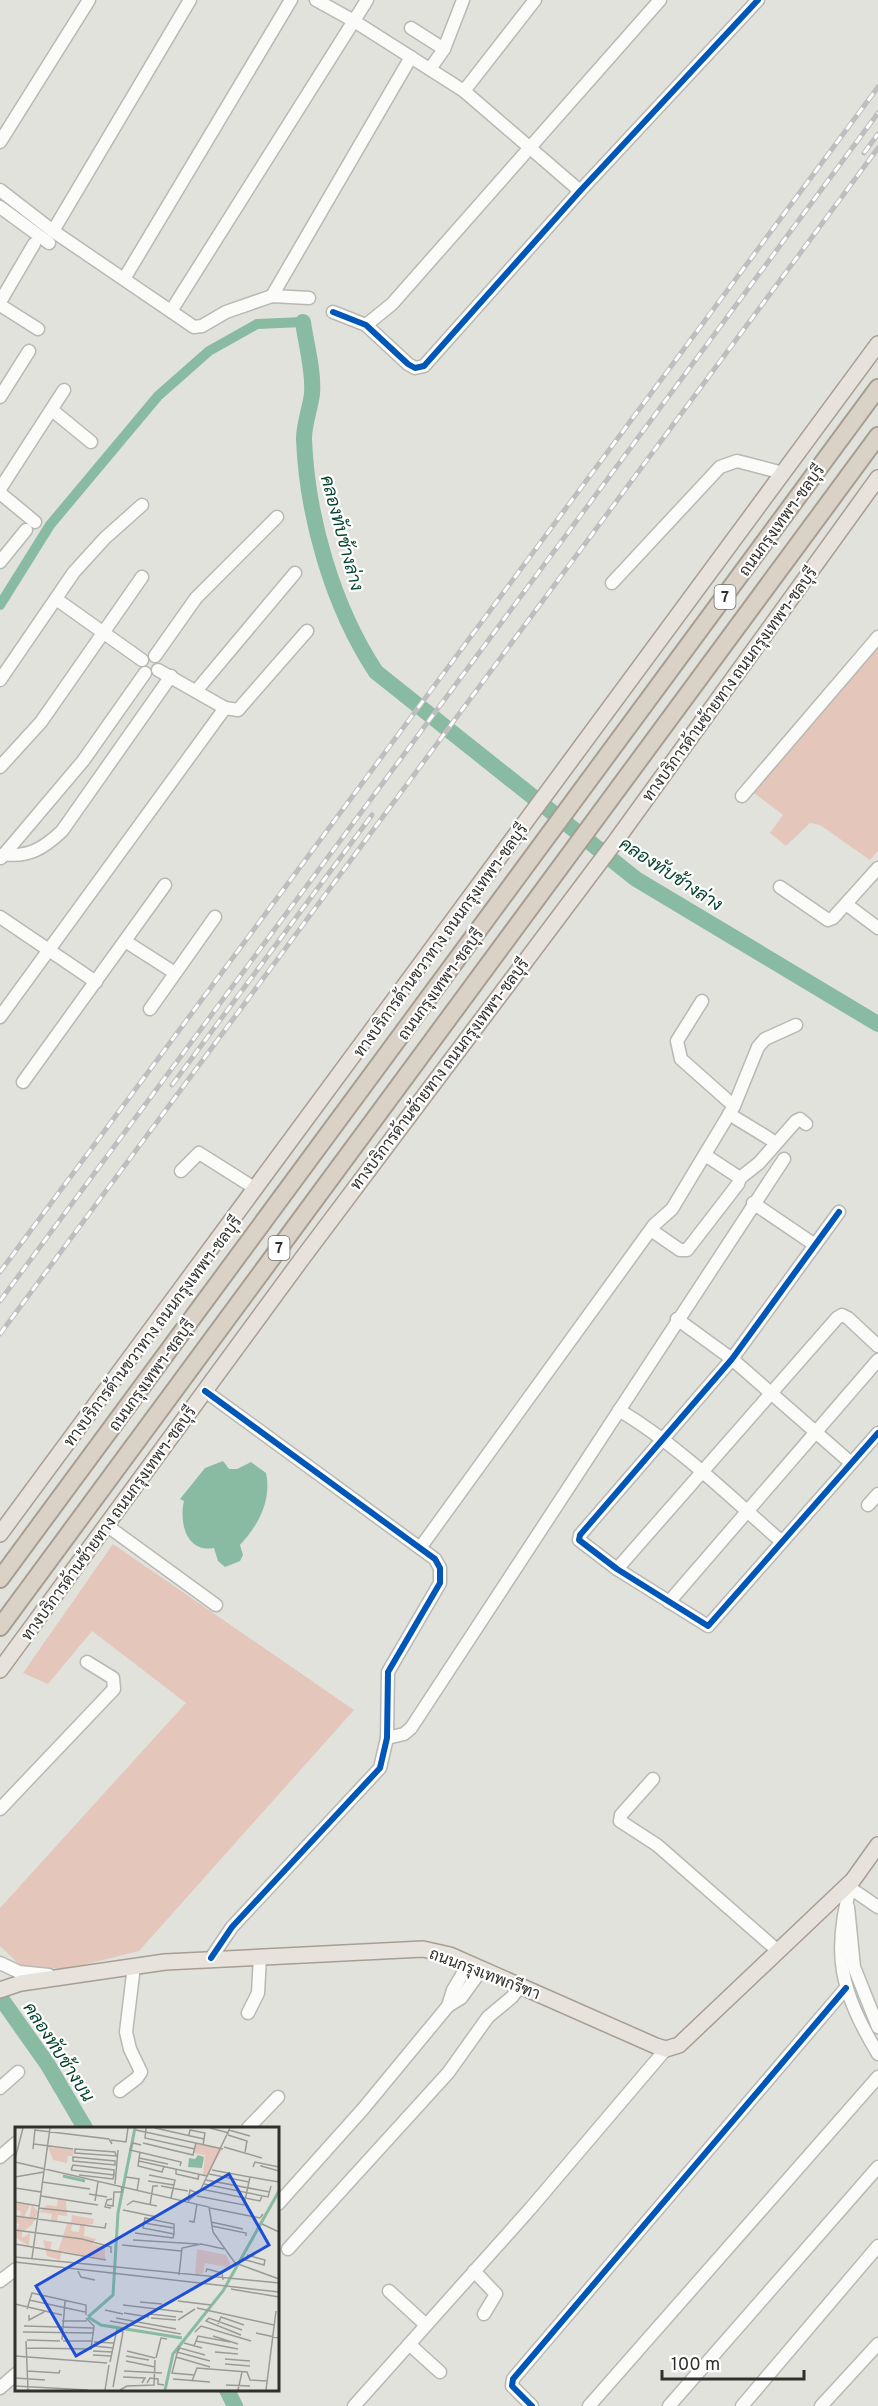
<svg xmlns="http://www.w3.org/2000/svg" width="878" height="2406" font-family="Overpass,Sarabun,sans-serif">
	<rect width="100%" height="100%" fill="#e2e2dd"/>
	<g fill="#e4c6ba">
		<path d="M878,641V851L870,860L820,825L810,823L786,846L770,833L783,815L750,790Z"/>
		<path d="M113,1544L354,1710L139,1951L67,1969L21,1966L0,1946V1908L186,1703L92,1631L48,1684L23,1673Z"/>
	</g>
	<path fill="#88bba2" d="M223,1461L229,1469H237L251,1462L266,1473C272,1500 258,1526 240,1545L243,1555L240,1561L225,1567L218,1561L214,1548C186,1553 179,1522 184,1501L180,1499L205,1468Z"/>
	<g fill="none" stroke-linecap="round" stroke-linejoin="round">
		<path stroke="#88bba2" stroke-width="10" d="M0,605L50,525L158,396L209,351L257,324L303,322"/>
		<g stroke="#88bba2" stroke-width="16">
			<path d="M303,322C306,344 314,372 312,394C310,409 304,424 304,439C307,517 333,607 376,672L636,879L878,1024"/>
			<path d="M0,1997L48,2065L85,2128"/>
			<path d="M227,2390L235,2406"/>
		</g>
		<defs>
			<g id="minor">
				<path d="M316,0L354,21L464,91L580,191"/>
				<path d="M411,28L444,49"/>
				<path d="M430,69L444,49L463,0"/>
				<path d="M464,91L535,0"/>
				<path d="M0,142L89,0"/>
				<path d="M0,190L53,231L194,327L202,326L226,312L272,296L309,298"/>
				<path d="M0,207L49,243"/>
				<path d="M53,231L190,0"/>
				<path d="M124,279L291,0"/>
				<path d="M272,296L411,57"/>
				<path d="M0,302L34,244"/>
				<path d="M0,305L38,329"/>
				<path d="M171,311L367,0"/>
				<path d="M333,312L366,325L408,364L415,368L424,366L580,191L758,0"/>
				<path d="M366,325L392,304L660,0"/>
				<path d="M0,397L29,351"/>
				<path d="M52,410L91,442"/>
				<path d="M0,489L64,390"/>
				<path d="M0,493L35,522"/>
				<path d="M0,562L26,530"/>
				<path d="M612,583L720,467L737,461L783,473"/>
				<path d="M56,599L142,660"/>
				<path d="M155,656L196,598L277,517"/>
				<path d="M158,670L225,708L238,710L307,631"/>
				<path d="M0,680L74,572L105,538L142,505"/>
				<path d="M196,691L295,573"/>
				<path d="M0,767L41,722L142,577"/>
				<path d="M742,796L878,637"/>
				<path d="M4,854C28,858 44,848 62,831L171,676"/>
				<path d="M1,858L83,761L145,673"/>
				<path d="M780,887L828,920L833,918L878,868"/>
				<path d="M846,904L878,928"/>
				<path d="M0,917L96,982"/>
				<path d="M125,941L175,973"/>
				<path d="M702,1001L677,1041L681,1059L734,1106"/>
				<path d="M150,1009L215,917"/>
				<path d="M0,1017L225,708"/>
				<path d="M23,1082L165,885"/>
				<path d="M729,1114L770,1139"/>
				<path d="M181,1171L199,1153L256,1189"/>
				<path d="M740,1178L759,1163L796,1121L800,1119L806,1124"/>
				<path d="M753,1203L815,1245"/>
				<path d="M839,1212L732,1359L580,1535L579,1540L617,1569L708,1626L878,1433"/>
				<path d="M651,1230L680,1250H687L738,1184L740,1178L705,1155"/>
				<path d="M677,1319L732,1359L851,1463"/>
				<path d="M205,1391L435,1559L440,1568V1583L388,1672L387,1738L380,1768L232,1927L211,1958"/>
				<path d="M619,1410C679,1446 729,1496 782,1542"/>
				<path d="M868,1505L878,1494"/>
				<path d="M106,1525L216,1605"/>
				<path d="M420,1548L654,1225L672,1209L734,1106L758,1047L765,1039L796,1025"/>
				<path d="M617,1569L837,1318L842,1315L848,1318L878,1346"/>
				<path d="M669,1602L878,1360"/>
				<path d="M387,1738L404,1734L411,1728L784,1159"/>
				<path d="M653,1779L621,1815L620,1821L657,1845L778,1951"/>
				<path d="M0,1809L114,1689L113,1678L87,1662"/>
				<path d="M852,1881C831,1953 840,1990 878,2054"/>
				<path d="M850,1888L878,1907"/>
				<path d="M848,1907L854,1967L878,2027"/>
				<path d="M0,1963L19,1972L49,1975"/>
				<path d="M448,2006L453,1990L469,1963"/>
				<path d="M248,2013L258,1993L260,1956"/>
				<path d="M0,2088L18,2072"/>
				<path d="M120,2091L137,2078L141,2072L130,2049L126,2032L134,1966"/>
				<path d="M248,2128L278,2097"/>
				<path d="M0,2157L16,2143"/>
				<path d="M278,2204L363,2109L448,2006L461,1998L482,1969"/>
				<path d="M288,2249L448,2073L488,2017L512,1997L521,1985"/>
				<path d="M474,2271L496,2294L484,2314"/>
				<path d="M0,2281L16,2269"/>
				<path d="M389,2291L426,2325"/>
				<path d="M409,2344L440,2372"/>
				<path d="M0,2388L16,2374"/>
				<path d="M354,2406L530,2209L666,2049"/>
				<path d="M532,2406L512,2386L513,2379L846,1988"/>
				<path d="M589,2406L878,2077"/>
				<path d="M669,2406L878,2167"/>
				<path d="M742,2406L878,2246"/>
				<path d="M821,2406L878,2344"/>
			</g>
			<g id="major">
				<path d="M0,1534L878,344"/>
				<path d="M0,1670L301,1260L615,842L878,478"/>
				<path d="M0,1990L21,1983L165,1962L423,1949L450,1955L656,2046L666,2049L679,2045L853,1880L878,1845"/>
			</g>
			<g id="highway">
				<path d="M0,1579L878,388"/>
				<path d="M0,1627L878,436"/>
			</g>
		</defs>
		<use href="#minor" stroke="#b8b8b4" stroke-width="15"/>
		<use href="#major" stroke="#a79e92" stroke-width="18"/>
		<use href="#highway" stroke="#a79e92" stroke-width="20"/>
		<use href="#minor" stroke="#fbfbfa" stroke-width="12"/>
		<use href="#major" stroke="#e7e2db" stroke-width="15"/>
		<use href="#highway" stroke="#dad2c7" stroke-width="16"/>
		<defs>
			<g id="rail">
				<path d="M864,153L878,134"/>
				<path d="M172,1085L372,815"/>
				<path d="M0,1272L878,87"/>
				<path d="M0,1301L878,113"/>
				<path d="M0,1334L878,148"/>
			</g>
		</defs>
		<use href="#rail" stroke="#bebebe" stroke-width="5"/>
		<use href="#rail" stroke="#fff" stroke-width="3" stroke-dasharray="9" stroke-linecap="butt"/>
		<defs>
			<g id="cycleway">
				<path d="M333,312L366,325L408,364L415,368L424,366L580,191L758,0"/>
				<path d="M839,1212L732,1359L580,1535L579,1540L617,1569L708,1626L878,1433"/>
				<path d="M205,1391L435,1559L440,1568V1583L388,1672L387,1738L380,1768L232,1927L211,1958"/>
				<path d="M532,2406L512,2386L513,2379L846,1988"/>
			</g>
		</defs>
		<use href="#cycleway" stroke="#fff" stroke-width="10"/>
		<use href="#cycleway" stroke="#0057b8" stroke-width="6"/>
	</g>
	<g text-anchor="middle" stroke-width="4.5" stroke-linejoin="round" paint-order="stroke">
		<g fill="#fff" stroke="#6e6e6b" stroke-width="1.5">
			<rect x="714.5" y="585" width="21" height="24" rx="4.5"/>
			<rect x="268.5" y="1236" width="21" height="24" rx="4.5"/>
		</g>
		<g font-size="15" font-weight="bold" fill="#30302c">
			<text x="725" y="602">7</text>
			<text x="279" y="1253">7</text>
		</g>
		<g font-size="16" fill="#30302c" stroke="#fff">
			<text transform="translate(781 520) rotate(-54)" y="6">ถนนกรุงเทพฯ-ชลบุรี</text>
			<text transform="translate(729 684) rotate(-54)" y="6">ทางบริการด้านซ้ายทาง ถนนกรุงเทพฯ-ชลบุรี</text>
			<text transform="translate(440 940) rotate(-54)" y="6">ทางบริการด้านขวาทาง ถนนกรุงเทพฯ-ชลบุรี</text>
			<text transform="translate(440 984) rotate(-54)" y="6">ถนนกรุงเทพฯ-ชลบุรี</text>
			<text transform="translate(439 1074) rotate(-53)" y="6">ทางบริการด้านซ้ายทาง ถนนกรุงเทพฯ-ชลบุรี</text>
			<text transform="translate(152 1331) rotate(-53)" y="6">ทางบริการด้านขวาทาง ถนนกรุงเทพฯ-ชลบุรี</text>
			<text transform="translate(151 1375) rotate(-54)" y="6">ถนนกรุงเทพฯ-ชลบุรี</text>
			<text transform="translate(108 1523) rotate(-54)" y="6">ทางบริการด้านซ้ายทาง ถนนกรุงเทพฯ-ชลบุรี</text>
			<text transform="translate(485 1973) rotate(21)" y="6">ถนนกรุงเทพกรีฑา</text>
		</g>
		<g font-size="18" font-style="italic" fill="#04432e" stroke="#fff">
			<text transform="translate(342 533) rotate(75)" y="6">คลองทับช้างล่าง</text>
			<text transform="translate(671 874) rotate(33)" y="6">คลองทับช้างล่าง</text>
			<text transform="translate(59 2052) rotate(57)" y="6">คลองทับช้างบน</text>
		</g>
	</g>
	<g transform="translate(15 2127)">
		<rect width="264" height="264" fill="#e2e2dd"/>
		<path d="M182,16L207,22L192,49L188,47L190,28L179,26ZM33,20L59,23L58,29H53L52,36L38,33ZM43,72L51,74L52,89L43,88L42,94L36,93L37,87L24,85L32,78L42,79ZM0,76L15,78L9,90L14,91L17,78L23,85L17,98L7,105V111L15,106L14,119L0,110L4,97L0,96V90H5L6,84L0,83ZM57,88L79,92L78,97L70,98L69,109L81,112L77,117L90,120V132L47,124L45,133L32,129L28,113L37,115L35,122L43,124L52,97H57L56,104L64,105L65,97L56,96ZM182,122L211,128L217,141L190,136L188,146L180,149Z" fill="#e4c6ba"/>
		<path d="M183,28L189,30L187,41L173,40L174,31L180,32Z" fill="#88bba2"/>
		<path fill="none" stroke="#88bba2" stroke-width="3" d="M48,49L70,54M73,190L86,198L167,211M73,190L98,168L103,86L120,1M150,263L158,227L208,164L264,64"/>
		<path fill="none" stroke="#9b9b96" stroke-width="1.5" d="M131,1L130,11L180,22M140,1L189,12M195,1L214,6M20,3L94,12L97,17M121,3L208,22M214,3L235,9M174,8L175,3L190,6L188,18M213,8L232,14L230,25M96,13L111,15L113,1M128,16L178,28L181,16M19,17L58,22M126,18L118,16L115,23L166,35L165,39M209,20L247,31M18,22L20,2M60,22L100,25L101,29L60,26ZM125,25L123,39L147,45L149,39M58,30L100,34V38L58,34ZM124,31L153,37M0,32L8,1M124,34L192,49M0,35L194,80L198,105L220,136L264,152M247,36L246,39L264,44M238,40L240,35L264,40M161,42V47L183,52L184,47M56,43L58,38L99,43V48M56,43L99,48M194,47L234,55M64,48L98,52L99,48M134,48L160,53L156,71M0,50L29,45M111,50L124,52L122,64M235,50L264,55M191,53L255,65M133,54L159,58M27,55L75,62M100,57L103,23M189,57L253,70L256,59M146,59L173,64M0,61L26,65M186,62L245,74L247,69M74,67L92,70M26,69L83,78M182,69L229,78L235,50L197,43M80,74L83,55M173,74L185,64L215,1M173,74L175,63L182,66M0,75L24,79M92,78L98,79L99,65H107L106,59M112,78L118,74L142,79M135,78L138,59H143M24,81L77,87M96,81L90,80L92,73L97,72M195,81L245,91L248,87M108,83L142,90M0,89L90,101L91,96M174,94L179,95L182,77M196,95L228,102M129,96L159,101M247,97L264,105M197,99L231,106V109M0,103L67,112L96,120V126M120,106L158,111L159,107V97L130,91L128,101L159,107M118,113L183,117M0,117L91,133M107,118L166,124M0,130L264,156M17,131L35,1M227,132L249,138L250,133L232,128M0,135L264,165M63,144L66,150L80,153M191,145L192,142L207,146L208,153M164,148L167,121L186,117L209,122M216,162L264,170M14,173L70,185M163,174L196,178M125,175L147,177M0,177L47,188M108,178L168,185M182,181L259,198M12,182L17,166L71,178V188M90,183L108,187M109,186L134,190M135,187L161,190M14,188V193L29,185M101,191L161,202M136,191L161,193M163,193L180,182M47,194H72M95,194L166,207M203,197L206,190L229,198M9,199L78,201M8,205L78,206M180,205L186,199L236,214M241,206L264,211M226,208L191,194L194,191L227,203M198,209L223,217M12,213L45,214M47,213L50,174M11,214L13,263M48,214H77M181,214L223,222M79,215L99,216M169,216L187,221M79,219L98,221M164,219L157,246L179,248M179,219L183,209L215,215M11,221L76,222L79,199L71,191M78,224L97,225M112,224L140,231M163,224L165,221L190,228M162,225L195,234M200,225L223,227M78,228L96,229M0,229L92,236M111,229L134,233M161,230L195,240M141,231L146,211L152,212M210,232L235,234M111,234L140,240M95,235L102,202M210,237L235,239M12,244L44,246L45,243M109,244L147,246M108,250L130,251L127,256M0,251L30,253M158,252L195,255M177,254L182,241L232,245L235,253L252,254M132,256L135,251L143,252V257L149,258M211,258L235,259M0,259L73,263M98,260L108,205L103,203M90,263L94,238M105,263L112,259L139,258L140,233M223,263L227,245M251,263L261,184"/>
		<path fill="#1d4ed8" fill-opacity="0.15" stroke="#1d4ed8" stroke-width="3" d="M214,47L254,118L61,229L21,159Z"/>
		<rect width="264" height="264" fill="none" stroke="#30302c" stroke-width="3"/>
	</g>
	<path d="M662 2370v9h142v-9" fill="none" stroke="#30302c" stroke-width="3"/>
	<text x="671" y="2370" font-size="18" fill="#30302c" stroke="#ffffff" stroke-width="4.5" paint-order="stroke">100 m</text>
</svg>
